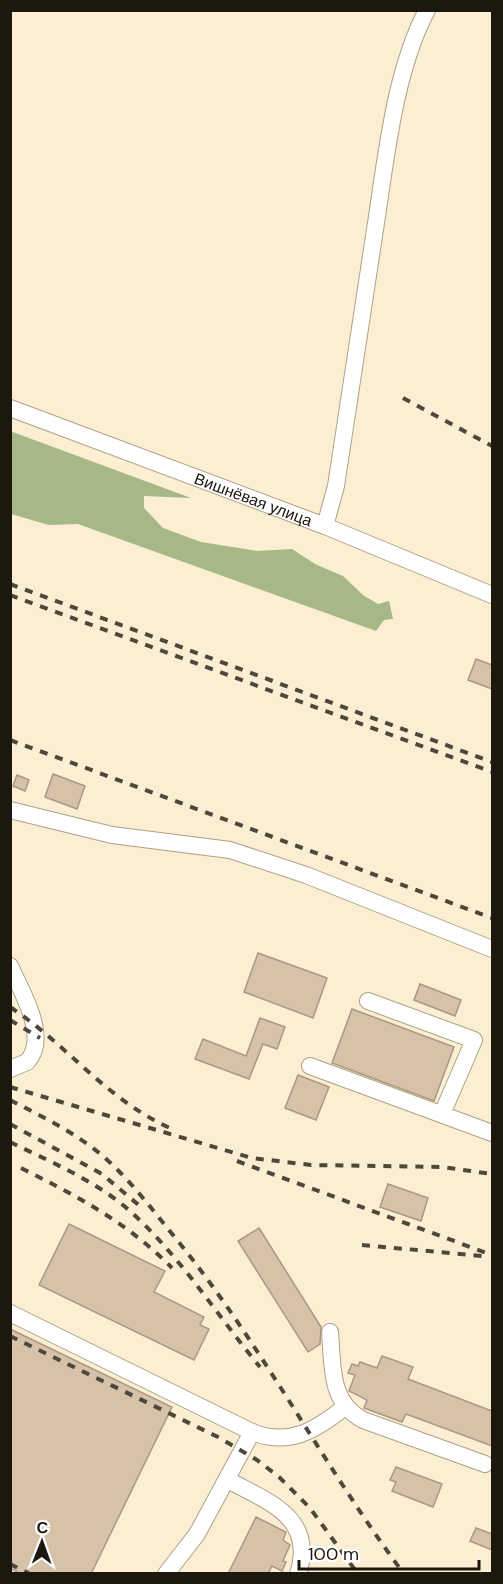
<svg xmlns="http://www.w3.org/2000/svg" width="503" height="1584" font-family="'DM Sans',sans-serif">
	<rect width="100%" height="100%" fill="#fbeed2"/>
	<path fill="#a6b885" d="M10,431L191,498L144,496V508L163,528L201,542L257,551L292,549L315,564L343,576L363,595L378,604L389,601L393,619L384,620L376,631L78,524L49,525L11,514Z"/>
	<g fill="#d5c2a9" stroke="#aa9880" stroke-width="1.5">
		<path d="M476,659L492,665V689L468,680Z"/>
		<path d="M53,774L85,786L77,809L45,797Z"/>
		<path d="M17,775L29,780L25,791L13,786Z"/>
		<path d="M258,953L327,978L313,1018L244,992Z"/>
		<path d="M420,984L461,1000L455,1016L414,1000Z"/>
		<path d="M352,1009L454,1047L434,1101L332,1063Z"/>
		<path d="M260,1018L285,1027L277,1049L263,1044L249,1079L195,1059L203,1039L246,1056Z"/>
		<path d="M298,1075L329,1087L316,1120L285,1108Z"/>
		<path d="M388,1184L428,1198L421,1221L380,1207Z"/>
		<path d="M69,1224L165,1271L154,1292L204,1317L200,1325L209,1329L194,1360L39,1285Z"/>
		<path d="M259,1228L321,1327L320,1344L308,1352L238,1241Z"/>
		<path d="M10,1329L172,1407L91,1574H21L10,1568Z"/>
		<path d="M382,1356L413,1367L408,1379L492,1411V1446L406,1414L402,1422L364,1408L367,1400L349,1391L355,1375L348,1373L352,1364L358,1366L360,1362L377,1368Z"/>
		<path d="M396,1467L442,1484L433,1507L392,1491L396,1482L390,1480Z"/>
		<path d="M256,1517L286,1532L283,1540L290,1545L283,1561L286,1562L282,1571L272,1566L268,1574H228Z"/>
		<path d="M476,1528L492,1534V1550L470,1541Z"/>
	</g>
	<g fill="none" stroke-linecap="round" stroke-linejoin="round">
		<defs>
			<g id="minor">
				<path id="s1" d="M10,408L325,526L492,595"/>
				<path d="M325,526L336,486C349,399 362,311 376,223C386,157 395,70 427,10"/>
				<path d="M10,810L112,835L230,850L306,875L492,949"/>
				<path d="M10,966C21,991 50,1037 27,1062L10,1069"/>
				<path d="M368,1001L474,1040L442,1114"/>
				<path d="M310,1066L492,1133"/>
				<path d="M10,1313L252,1432"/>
				<path d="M330,1332C333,1366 329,1402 363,1420L485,1464"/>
				<path d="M228,1480C268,1502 316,1517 298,1574"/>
				<path d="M166,1574L197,1534L252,1432C289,1447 316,1430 345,1407"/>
			</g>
		</defs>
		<use href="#minor" stroke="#ada186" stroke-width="18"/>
		<use href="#minor" stroke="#fff" stroke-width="16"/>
		<g stroke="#4e483a" stroke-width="4" stroke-dasharray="8 8" stroke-linecap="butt">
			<path d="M403,398L492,446"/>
			<path d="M10,584L492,762"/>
			<path d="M10,595L492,772"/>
			<path d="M10,740L492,918"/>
			<path d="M10,1007C69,1046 105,1099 172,1129"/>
			<path d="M10,1020L40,1038"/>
			<path d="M10,1087L252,1158L311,1165L442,1167L492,1174"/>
			<path d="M10,1100C43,1117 76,1133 104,1157C130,1180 151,1208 173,1235C260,1341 322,1464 404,1574"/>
			<path d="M10,1124L102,1174L141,1207"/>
			<path d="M10,1142C51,1162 96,1181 130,1211C180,1256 217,1315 260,1367"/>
			<path d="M237,1161L492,1255"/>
			<path d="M21,1168C77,1196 128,1223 172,1268"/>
			<path d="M362,1245L482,1256"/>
			<path d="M10,1336L218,1437L257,1460L279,1477L310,1508L358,1574"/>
			<path d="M10,1564L30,1574"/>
		</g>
	</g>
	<g text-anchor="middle" stroke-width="4.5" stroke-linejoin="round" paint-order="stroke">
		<g font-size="16" fill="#1d180e" stroke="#fff">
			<text dy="6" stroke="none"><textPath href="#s1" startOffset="260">Вишнёвая улица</textPath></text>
		</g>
	</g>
	<rect width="503" height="1584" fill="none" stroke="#1d180e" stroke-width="24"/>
	<g transform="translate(42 1542) rotate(1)" stroke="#ffffff" stroke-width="4.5" paint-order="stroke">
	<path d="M0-4.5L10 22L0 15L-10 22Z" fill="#1d180e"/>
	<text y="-9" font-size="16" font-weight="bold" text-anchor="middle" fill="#1d180e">С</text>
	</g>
	<path d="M299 1560v9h180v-9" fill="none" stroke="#1d180e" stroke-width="3"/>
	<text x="308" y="1560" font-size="18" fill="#1d180e" stroke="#ffffff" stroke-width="4.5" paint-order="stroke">100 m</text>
</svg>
